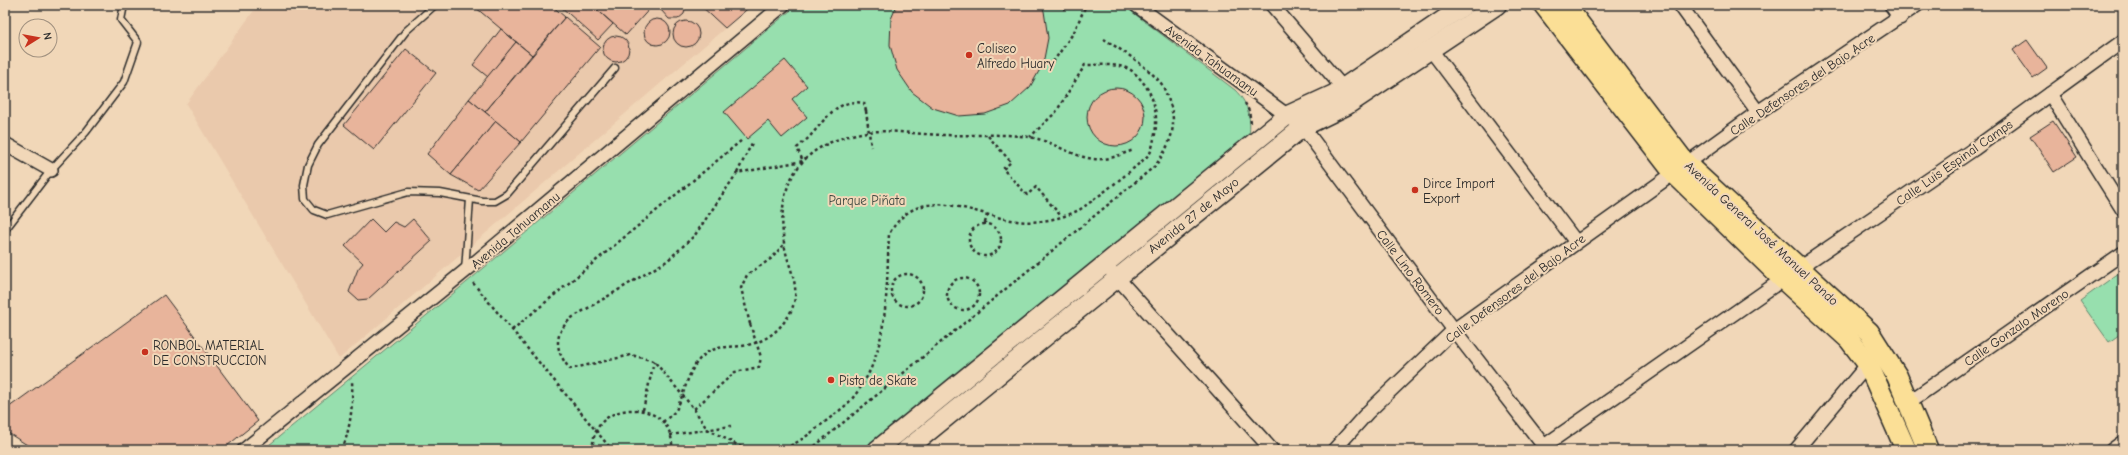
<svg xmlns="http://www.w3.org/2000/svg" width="2128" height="455" font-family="'Comic Neue',sans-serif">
	<rect width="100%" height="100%" fill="#f1d7b8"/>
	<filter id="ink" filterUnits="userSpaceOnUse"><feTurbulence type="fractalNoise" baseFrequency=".025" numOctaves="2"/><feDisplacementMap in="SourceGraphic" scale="8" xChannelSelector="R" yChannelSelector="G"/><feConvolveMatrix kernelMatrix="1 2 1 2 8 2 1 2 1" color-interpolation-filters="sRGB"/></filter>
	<g filter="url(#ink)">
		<path fill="#eac9ac" d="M258,5H752L339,359L186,104Z"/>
		<g fill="#97dfae" stroke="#61856c">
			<path d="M797,5H1123L1235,90C1250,105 1251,119 1249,139L868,450H263L472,278Z"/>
			<path d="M2123,270V332L2109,342L2080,301Z"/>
		</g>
		<g fill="#e8b49b" stroke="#2b2b2b">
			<path d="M477,5H551L565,17L532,55L475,7Z"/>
			<path d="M559,5H592L613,24L598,40Z"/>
			<path d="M592,5H653L626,35Z"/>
			<path d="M686,5L684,14L678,19H669L661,10V5Z"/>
			<path d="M700,5H752L725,28Z"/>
			<path d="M897,5H1040L1044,11L1048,38L1043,64L1030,87L1010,105L985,114L959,116L933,108L912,92L897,70L890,45L891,19Z"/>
			<path d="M565,17L600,47L521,142L485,112Z"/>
			<circle cx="657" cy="32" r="13"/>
			<circle cx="686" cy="34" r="13"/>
			<path d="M501,29L516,42L488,77L473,65Z"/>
			<circle cx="616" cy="49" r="13"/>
			<path d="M2027,40L2047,68L2033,78L2013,50Z"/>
			<path d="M516,42L532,55L485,112L469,99Z"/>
			<path d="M406,49L436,73L374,150L344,125Z"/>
			<path d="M785,60L807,86L792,99L807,117L782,138L768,121L747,139L724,112Z"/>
			<circle cx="1116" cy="117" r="29"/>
			<path d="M469,99L496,121L451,175L427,154Z"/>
			<path d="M496,121L521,142L478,190L451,175Z"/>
			<path d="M2053,121L2077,157L2054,172L2030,136Z"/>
			<path d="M371,219L384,232L394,222L404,227L413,219L432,241L368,299L358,300L349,292L358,269L363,263L345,246Z"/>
			<path d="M164,295L258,421L222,450H35L5,431V410Z"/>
		</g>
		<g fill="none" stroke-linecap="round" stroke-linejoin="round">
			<defs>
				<g id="service">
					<path d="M435,5L406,31L318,145L308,165L304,185L305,199L314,210L327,215L408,192L440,193L482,201H495L507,194L615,68"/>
					<path d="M5,230L51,170L86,132L124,82L138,42L121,20L124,5"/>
					<path d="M465,271L470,199"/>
				</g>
				<g id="minor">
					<path d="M1136,5L1303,127L1454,330L1547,450"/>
					<path d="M1272,5L1343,88"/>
					<path d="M1680,5L1758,112"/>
					<path d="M1891,5L1900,18"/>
					<path d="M1431,50L1576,242"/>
					<path d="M2050,94L2123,210"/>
					<path d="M5,144L51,170"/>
					<path d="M1686,164L1758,112L1917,5"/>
					<path d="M1112,272L1272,450"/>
					<path d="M1909,402L2123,253"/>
					<path d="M1544,446L1799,268L1974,149L2123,41"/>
					<path d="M244,450L464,272L783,5"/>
					<path d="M1334,450L1368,412L1454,330L1674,173"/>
					<path d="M1796,450L1868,364"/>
					<path d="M2112,450L2123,442"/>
				</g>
				<g id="secondary">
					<path d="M877,450L1288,115L1334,94L1465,5"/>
					<path d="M906,450L1303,127L1346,106L1497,5"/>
				</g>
				<g id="primary">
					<path d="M1544,5L1674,173L1783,279L1849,339L1868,364L1906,450"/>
					<path d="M1565,5L1686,164L1869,332L1897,376L1928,450"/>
				</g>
			</defs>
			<use href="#service" stroke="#2b2b2b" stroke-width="9"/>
			<use href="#minor" stroke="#2b2b2b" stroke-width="16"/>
			<use href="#secondary" stroke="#2b2b2b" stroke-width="21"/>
			<use href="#primary" stroke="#2b2b2b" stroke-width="23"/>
			<g stroke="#2b2b2b" stroke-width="2.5" stroke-dasharray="3 3" stroke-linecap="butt">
				<path d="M1063,9L1086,5"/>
				<path d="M1053,62L1074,32L1086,5"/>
				<path d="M1245,103L1249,111L1251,123"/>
				<path d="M988,136L1011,162L1003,169L1027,195L1036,187L1061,216"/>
				<path d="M737,173L752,143"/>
				<path d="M985,223L987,214"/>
				<circle cx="985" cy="240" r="16"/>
				<circle cx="907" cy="290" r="16"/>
				<circle cx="963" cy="294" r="16"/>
				<path d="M473,283L612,450"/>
				<path d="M750,324L741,288L747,275L772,258L784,244"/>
				<path d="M512,330L742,140"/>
				<path d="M694,409L735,372L759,367L761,357"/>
				<path d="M643,410L654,362"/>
				<path d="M663,422C667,418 675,413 677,408C687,388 688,365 708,352C719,346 730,347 742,346C763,343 778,333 789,315C804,288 788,270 784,243C775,179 803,142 867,132C889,129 922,135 946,135C973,136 1002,133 1029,137C1053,140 1078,162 1104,159C1114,158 1124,153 1134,150"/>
				<path d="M670,435L731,426"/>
				<path d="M342,450C351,426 353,405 352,380"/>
				<path d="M593,450C589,397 676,396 672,450"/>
				<path d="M747,450L707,429L694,409L654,361L631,355L570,369C554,350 553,333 573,317L667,261L695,235L737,173L803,161L797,148C801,144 807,140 811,135C826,119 837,98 864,103L866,111"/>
				<path d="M779,450C797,445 812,432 826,421C835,414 848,405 855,395C890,351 886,287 889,234C920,180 971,215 1017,221C1037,224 1061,219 1079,210C1088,205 1146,160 1150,153C1152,150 1153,143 1154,139C1160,113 1153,88 1132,71C1122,63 1097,65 1085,65L1056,112L1030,137"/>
				<path d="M810,450L1155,166C1172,143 1179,123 1167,96C1165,91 1163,85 1160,82C1144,64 1124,52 1104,39"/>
			</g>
			<use href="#service" stroke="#f1d7b8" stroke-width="6"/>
			<use href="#minor" stroke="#f1d7b8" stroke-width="13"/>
			<use href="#secondary" stroke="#f1d7b8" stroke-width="18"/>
			<use href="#primary" stroke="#fbdf96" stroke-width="20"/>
			<g stroke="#2b2b2b" stroke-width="2.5" stroke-dasharray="3 3" stroke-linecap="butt">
				<path d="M866,111L871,147"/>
				<path d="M750,324L761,357"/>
			</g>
		</g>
	</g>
	<g fill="#c8321e" stroke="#f1d7b8" stroke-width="1.5">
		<circle cx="969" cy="55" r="4"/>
		<circle cx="1415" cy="190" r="4"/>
		<circle cx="145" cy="352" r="4"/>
		<circle cx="831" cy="380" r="4"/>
	</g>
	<g text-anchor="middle" stroke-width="4" stroke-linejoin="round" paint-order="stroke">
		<g font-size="13" fill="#2b2b2b" stroke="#f1d7b8" text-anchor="start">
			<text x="977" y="53">Coliseo<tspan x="977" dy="15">Alfredo Huary</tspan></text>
			<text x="1423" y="188">Dirce Import<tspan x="1423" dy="15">Export</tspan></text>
			<text x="153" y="350">RONBOL MATERIAL<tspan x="153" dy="15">DE CONSTRUCCION</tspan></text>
			<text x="839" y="385">Pista de Skate</text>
		</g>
		<g font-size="13" fill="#2b2b2b" stroke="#f1d7b8">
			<text transform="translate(1212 60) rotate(36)" y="5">Avenida Tahuamanu</text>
			<text transform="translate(1802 84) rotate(-34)" y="5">Calle Defensores del Bajo Acre</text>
			<text transform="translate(1954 162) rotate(-35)" y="5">Calle Luis Espinal Camps</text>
			<text transform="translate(1193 215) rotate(-39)" y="5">Avenida 27 de Mayo</text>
			<text transform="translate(515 230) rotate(-40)" y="5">Avenida Tahuamanu</text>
			<text transform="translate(1762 233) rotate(43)" y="5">Avenida General José Manuel Pando</text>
			<text transform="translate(1411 272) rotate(53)" y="5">Calle Lino Romero</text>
			<text transform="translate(1515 288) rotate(-37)" y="5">Calle Defensores del Bajo Acre</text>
			<text transform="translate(2016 327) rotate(-35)" y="5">Calle Gonzalo Moreno</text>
		</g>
		<g font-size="13" fill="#3b463f" stroke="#f1d7b8">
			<text x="867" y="205">Parque Piñata</text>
		</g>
	</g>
	<rect width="2128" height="455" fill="none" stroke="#f1d7b8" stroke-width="20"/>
	<rect x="10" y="10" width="2108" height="435" fill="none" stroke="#2b2b2b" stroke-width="1.5" filter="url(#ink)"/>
	<g transform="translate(38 38) rotate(79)"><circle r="19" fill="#f1d7b8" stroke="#a29280"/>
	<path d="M0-3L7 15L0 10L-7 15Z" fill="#c8321e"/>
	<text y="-6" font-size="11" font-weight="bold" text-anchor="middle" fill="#2b2b2b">N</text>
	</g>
</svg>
